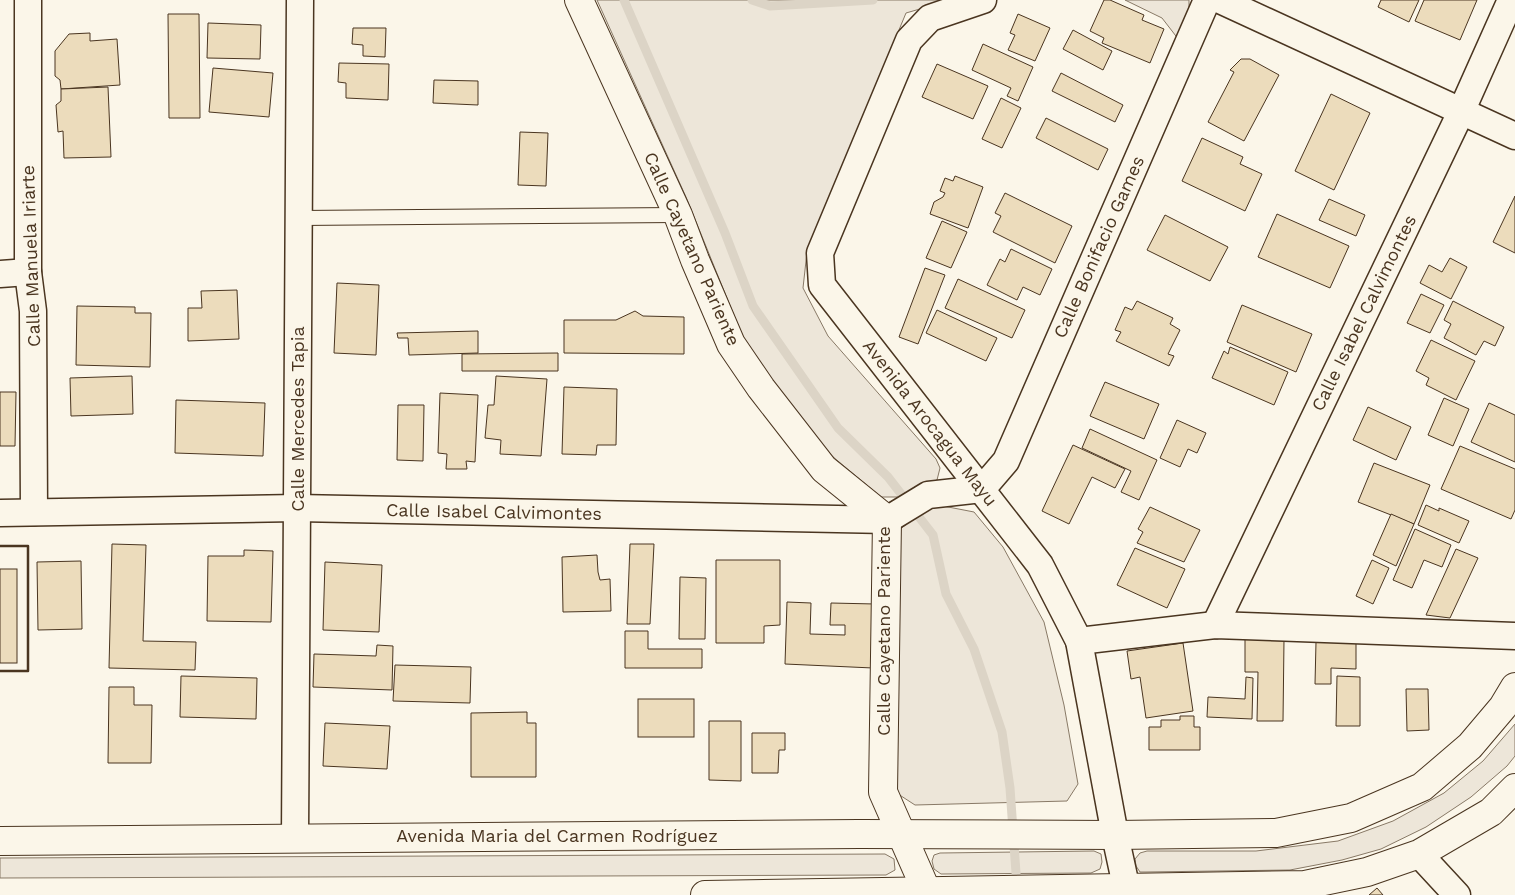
<svg xmlns="http://www.w3.org/2000/svg" width="1515" height="895" font-family="'Work Sans',sans-serif">
	<rect width="100%" height="100%" fill="#fbf6e9"/>
	<g fill="#ede6d9" stroke="#887966">
		<path d="M597,0H951L906,13L807,252L803,288L828,336L936,459L940,468L937,480L897,497H881L832,456L777,391L748,350L686,197Z"/>
		<path d="M1125,0H1189V13L1179,40L1162,18Z"/>
		<path d="M938,505L974,512L1003,547L1044,622L1064,705L1078,784L1067,801L915,805L895,792L899,530L917,516Z"/>
		<path d="M1515,724V756L1507,766L1471,797L1426,827L1381,849L1342,860L1290,870L1146,872H1140L1136,866L1135,859L1140,853L1147,851H1256L1338,841L1393,821L1444,793L1483,761Z"/>
		<path d="M1094,851L1101,854L1102,862L1100,869L1091,873L941,874L934,869L932,861L934,855L940,853Z"/>
		<path d="M885,854L894,859L895,870L886,875L0,878V858Z"/>
	</g>
	<g fill="none" stroke-linecap="round" stroke-linejoin="round">
		<g stroke="#dcd4c6" stroke-width="9">
			<path d="M624,0L725,233L753,306L838,428L888,477L933,535L946,594L974,649L1002,732L1010,788L1017,887"/>
			<path d="M752,0L770,6L873,0"/>
		</g>
	</g>
	<g fill="#ecdcbc" stroke="#4a3520">
		<path d="M1104,0H1110L1144,15L1142,20L1164,29L1150,63L1102,43L1104,38L1090,31Z"/>
		<path d="M1381,0H1419L1409,22L1378,7Z"/>
		<path d="M1424,0H1477L1460,40L1415,21Z"/>
		<path d="M168,14H199L200,118H169Z"/>
		<path d="M1018,14L1050,28L1035,61L1008,50L1015,35L1010,33Z"/>
		<path d="M208,23L261,25L260,59L207,58Z"/>
		<path d="M353,28H386L385,57L363,56V45L352,44Z"/>
		<path d="M1073,30L1112,51L1103,70L1063,49Z"/>
		<path d="M90,33V41L117,39L120,85L61,89L60,80L55,76V51L69,34Z"/>
		<path d="M983,44L1033,67L1018,101L1007,96L1011,88L972,70Z"/>
		<path d="M1241,59H1250L1279,75L1244,141L1208,122L1234,72L1230,70Z"/>
		<path d="M339,63L389,64L388,100L346,98V83L338,82Z"/>
		<path d="M937,64L988,86L973,119L922,97Z"/>
		<path d="M213,68L273,73L269,117L209,112Z"/>
		<path d="M1061,73L1123,105L1115,122L1052,91Z"/>
		<path d="M434,80L478,81V105L433,103Z"/>
		<path d="M108,87L111,157L64,158L63,131L58,132L56,105L61,101V89Z"/>
		<path d="M1331,94L1370,113L1334,190L1295,171Z"/>
		<path d="M1001,98L1021,108L1002,148L982,139Z"/>
		<path d="M1046,118L1108,149L1098,170L1036,138Z"/>
		<path d="M520,132L548,133L546,186L518,185Z"/>
		<path d="M1202,138L1243,157L1240,164L1262,174L1245,211L1182,181Z"/>
		<path d="M955,176L983,187L968,228L930,214L934,202L943,197L945,193L940,191L945,178L953,181Z"/>
		<path d="M1005,193L1072,226L1055,263L993,232L1001,216L995,213Z"/>
		<path d="M1515,196V253L1493,242Z"/>
		<path d="M1329,199L1365,215L1356,236L1319,220Z"/>
		<path d="M1277,214L1349,246L1330,288L1258,257Z"/>
		<path d="M1165,215L1228,247L1210,281L1147,250Z"/>
		<path d="M942,221L967,232L951,268L926,258Z"/>
		<path d="M1011,249L1052,269L1040,295L1023,287L1017,300L987,285L1000,259L1005,262Z"/>
		<path d="M1450,258L1467,267L1451,299L1420,283L1429,265L1442,272Z"/>
		<path d="M925,268L945,275L918,344L899,337Z"/>
		<path d="M958,279L1025,310L1012,338L945,308Z"/>
		<path d="M337,283L379,285L376,355L334,353Z"/>
		<path d="M237,290L239,339L188,341V308H202L201,291Z"/>
		<path d="M1421,294L1444,305L1430,333L1407,323Z"/>
		<path d="M1137,301L1173,318L1170,324L1180,330L1168,354L1174,356L1169,366L1116,341L1121,332L1115,330L1125,307L1132,310Z"/>
		<path d="M1453,301L1504,327L1495,346L1484,341L1476,355L1444,338L1451,324L1444,320Z"/>
		<path d="M1242,305L1312,334L1296,372L1227,342Z"/>
		<path d="M77,306L135,307V313H151L150,367L76,365Z"/>
		<path d="M937,310L997,338L986,361L926,333Z"/>
		<path d="M635,311L643,316L684,317V354L564,353V320H616Z"/>
		<path d="M478,331V353L409,355L408,338H398L397,333Z"/>
		<path d="M1431,340L1475,361L1456,400L1426,385L1429,378L1416,371Z"/>
		<path d="M1230,347L1288,372L1274,405L1212,378L1224,351L1228,354Z"/>
		<path d="M558,353V371H462V354Z"/>
		<path d="M132,376L133,414L71,416L70,378Z"/>
		<path d="M496,376L547,379L541,456L500,454L501,440L485,438L488,405H494Z"/>
		<path d="M1105,382L1159,404L1144,439L1090,416Z"/>
		<path d="M564,387L617,389L616,445H597L596,455L562,454Z"/>
		<path d="M0,392H16L15,446H0Z"/>
		<path d="M440,393L478,395L475,462L466,461L467,469H446L447,454L438,453Z"/>
		<path d="M1444,398L1469,409L1453,446L1428,435Z"/>
		<path d="M176,400L265,403L263,456L175,453Z"/>
		<path d="M1489,403L1515,415V462L1471,442Z"/>
		<path d="M398,405H424L423,461L397,460Z"/>
		<path d="M1368,407L1411,427L1396,460L1353,440Z"/>
		<path d="M1177,420L1206,433L1197,453L1188,449L1180,467L1160,458Z"/>
		<path d="M1090,429L1157,460L1139,500L1121,492L1131,471L1082,448Z"/>
		<path d="M1073,445L1125,469L1115,488L1092,477L1069,524L1042,511Z"/>
		<path d="M1460,446L1515,469V510L1511,519L1441,489Z"/>
		<path d="M1374,463L1430,485L1414,524L1358,502Z"/>
		<path d="M1426,505L1439,511V508L1469,521L1459,543L1418,525Z"/>
		<path d="M1150,507L1200,530L1184,562L1137,543L1143,532L1138,529Z"/>
		<path d="M1391,514L1414,524L1396,566L1373,555Z"/>
		<path d="M1415,529L1451,545L1442,567L1424,560L1412,588L1393,580Z"/>
		<path d="M112,544L146,545L143,641L196,642L195,670L109,668Z"/>
		<path d="M630,544H654L650,624H627Z"/>
		<path d="M1135,548L1185,569L1167,608L1117,585Z"/>
		<path d="M1456,549L1478,558L1450,618L1426,615Z"/>
		<path d="M244,550L273,551L271,622L207,621L208,556H244Z"/>
		<path d="M597,555L598,572L600,580L610,579L611,611L563,612L562,557Z"/>
		<path d="M716,560H780V625L764,626V643H716Z"/>
		<path d="M1372,560L1389,568L1373,604L1356,596Z"/>
		<path d="M81,561L82,629L38,630L37,562Z"/>
		<path d="M325,562L382,565L379,632L323,630Z"/>
		<rect x="0" y="569" width="17" height="94"/>
		<path d="M680,577L706,578L705,639H679Z"/>
		<path d="M787,602L811,603L810,634L845,635V625H830L831,603L875,604L873,668L785,664Z"/>
		<path d="M625,631H648V649H702V668H625Z"/>
		<path d="M1245,639L1284,640L1283,721H1257L1258,672H1245Z"/>
		<path d="M1316,642H1356V669L1331,668V684H1315Z"/>
		<path d="M1183,643L1193,711L1146,718L1140,677L1131,679L1127,651Z"/>
		<path d="M377,645L393,646L392,690L313,687L314,654L376,656Z"/>
		<path d="M395,665L471,667L470,703L393,701Z"/>
		<path d="M181,676L257,678L256,719L180,717Z"/>
		<path d="M1337,676L1360,677V726H1336Z"/>
		<path d="M1246,677L1253,678L1252,719L1207,717L1208,697L1245,699Z"/>
		<path d="M109,687H134V705H152L151,763H108Z"/>
		<path d="M1406,689H1428L1429,730L1407,731Z"/>
		<rect x="638" y="699" width="56" height="38"/>
		<path d="M527,712V723H536V777H471V713Z"/>
		<path d="M1180,716H1194V727H1200V750H1149V727H1161V720H1180Z"/>
		<path d="M709,721H741V781L709,780Z"/>
		<path d="M325,723L390,726L387,769L323,766Z"/>
		<path d="M752,733H785V750H779L778,773H752Z"/>
		<path d="M1377,888L1383,895H1369Z"/>
	</g>
	<g fill="none" stroke-linecap="round" stroke-linejoin="round">
		<defs>
			<path id="lane" d="M299,218L678,215"/>
			<g id="street">
				<path d="M28,0V272L33,311L34,512"/>
				<path d="M983,0L930,18L909,40L820,253L822,285L1040,565L1079,641L1115,835L1128,895"/>
				<path d="M1220,0L1515,136"/>
				<path d="M0,274L28,272"/>
				<path d="M982,489L1006,461L1207,0"/>
				<path d="M0,513L297,508L887,520L928,495L982,489"/>
				<path d="M1215,625L1461,112L1511,0"/>
				<path d="M1079,641L1215,625L1515,636"/>
				<path d="M295,838L300,0"/>
				<path d="M1419,854L1457,895"/>
			</g>
			<g id="secondary">
				<path d="M579,0L678,215L695,260L731,344L761,388L824,469L887,520L883,792L927,892"/>
				<path d="M0,841L859,834L1115,835L1276,833L1351,818L1422,787L1470,746L1503,707L1515,687"/>
				<path d="M705,895L1305,885L1367,872L1419,854L1491,812L1515,788"/>
			</g>
		</defs>
		<use href="#lane" stroke="#4a3520" stroke-width="16"/>
		<use href="#street" stroke="#4a3520" stroke-width="29"/>
		<use href="#secondary" stroke="#4a3520" stroke-width="30"/>
		<use href="#lane" stroke="#fbf6e9" stroke-width="14"/>
		<use href="#street" stroke="#fbf6e9" stroke-width="26"/>
		<use href="#secondary" stroke="#fbf6e9" stroke-width="28"/>
		<path stroke="#4a3520" stroke-width="2.5" d="M0,546H28V671H0"/>
	</g>
	<g text-anchor="middle" stroke-width="4" stroke-linejoin="round" paint-order="stroke">
		<g font-size="18" fill="#4a3520" stroke="#fbf6e9">
			<text transform="translate(1099 247) rotate(-66)" y="6">Calle Bonifacio Games</text>
			<text transform="translate(692 249) rotate(66)" y="6">Calle Cayetano Pariente</text>
			<text transform="translate(31 256) rotate(-92)" y="6">Calle Manuela Iriarte</text>
			<text transform="translate(1364 313) rotate(-64)" y="6">Calle Isabel Calvimontes</text>
			<text transform="translate(298 419) rotate(-90)" y="6">Calle Mercedes Tapia</text>
			<text transform="translate(930 423) rotate(52)" y="6">Avenida Arocagua Mayu</text>
			<text transform="translate(494 512) rotate(1)" y="6">Calle Isabel Calvimontes</text>
			<text transform="translate(884 631) rotate(-90)" y="6">Calle Cayetano Pariente</text>
			<text x="557" y="842">Avenida Maria del Carmen Rodríguez</text>
		</g>
	</g>
</svg>
